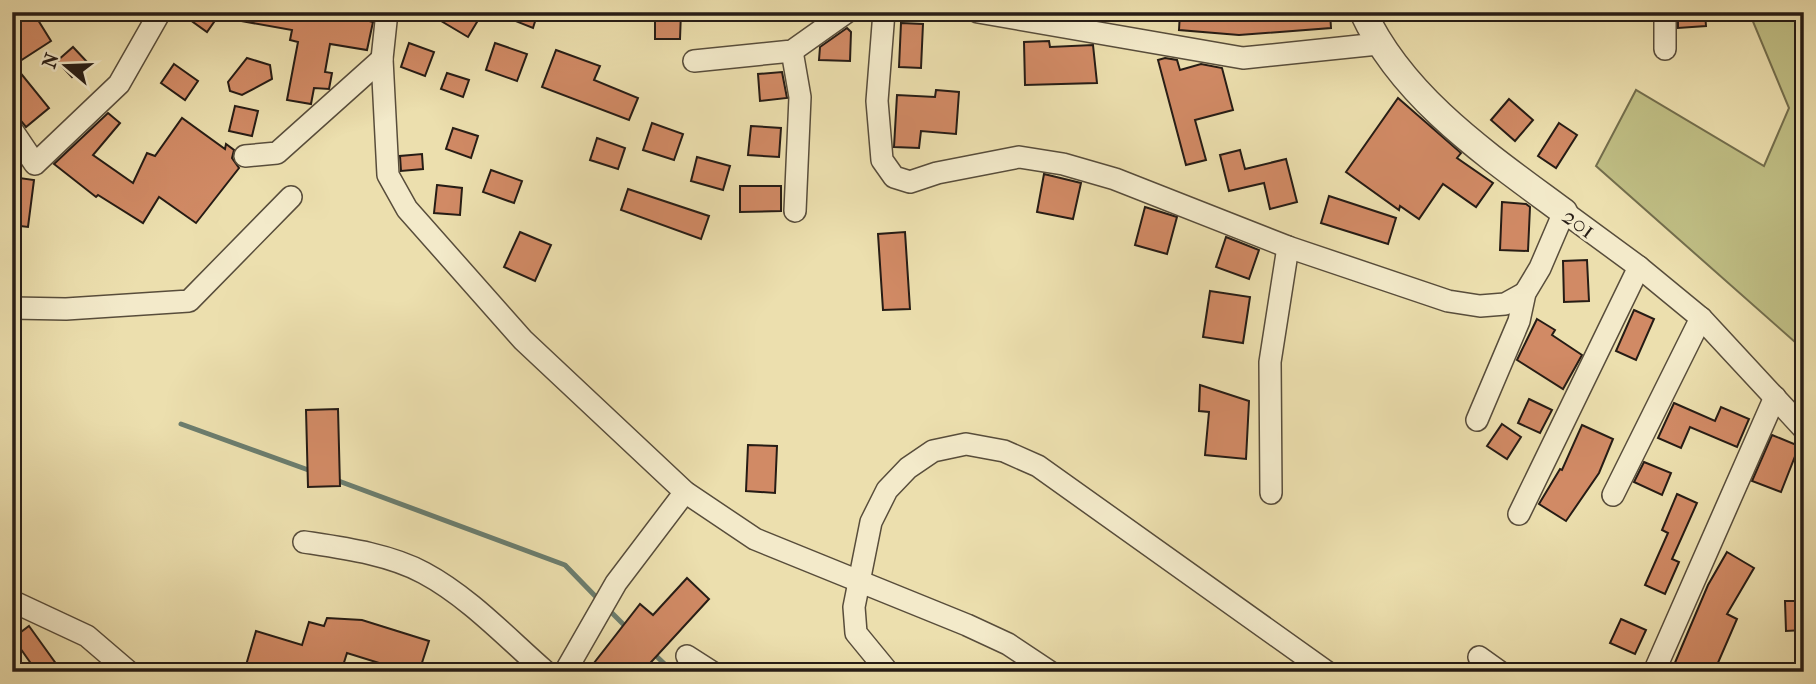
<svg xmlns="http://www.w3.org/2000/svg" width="1816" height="684" font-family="'IM FELL French Canon',serif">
	<rect width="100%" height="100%" fill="#ecdfae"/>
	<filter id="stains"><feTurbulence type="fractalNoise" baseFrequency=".00286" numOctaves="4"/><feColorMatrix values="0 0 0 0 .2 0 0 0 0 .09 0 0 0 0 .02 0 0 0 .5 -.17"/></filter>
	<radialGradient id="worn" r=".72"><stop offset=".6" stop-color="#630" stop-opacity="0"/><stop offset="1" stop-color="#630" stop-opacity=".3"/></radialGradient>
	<path fill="#c0bf85" stroke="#736e4d" stroke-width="2" d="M1749,12H1804V350L1596,166L1636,90L1764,166L1789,108Z"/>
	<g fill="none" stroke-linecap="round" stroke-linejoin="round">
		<g stroke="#6b7d6e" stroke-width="5">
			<path d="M181,424L314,472"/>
			<path d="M336,480L565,565L600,601"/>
			<path d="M607,608L627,628"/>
			<path d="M652,652L673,672"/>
		</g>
	</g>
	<g fill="#d18a65" stroke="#261c15" stroke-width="2">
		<path d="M12,12H33L51,41L14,65L49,108L26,127L12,110Z"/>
		<path d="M179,12H221L207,32Z"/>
		<path d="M231,12L311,15V12H336L373,22L367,50L330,44L325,72L332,73L329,89L314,88L311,104L287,100L298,42L290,40L292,30L230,19Z"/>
		<path d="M426,12H483L468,37Z"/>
		<path d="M493,12H538L533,28Z"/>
		<path d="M655,12H681L680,39H655Z"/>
		<path d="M1180,12H1330L1331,28L1239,35L1179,30Z"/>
		<path d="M1678,12H1705L1706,26L1678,28Z"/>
		<path d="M901,23L923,24L921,68L899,67Z"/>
		<path d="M847,28L851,32L850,61L819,60L820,47Z"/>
		<path d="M1049,41L1050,47L1093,45L1097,83L1025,85L1024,42Z"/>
		<path d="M409,43L434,52L425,76L401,67Z"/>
		<path d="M495,43L527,54L517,81L486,70Z"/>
		<path d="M73,47L88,63L72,77L57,61Z"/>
		<path d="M556,50L600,66L594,80L638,98L629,120L542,87Z"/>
		<path d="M247,58L270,65L272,79L242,95L230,91L228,82Z"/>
		<path d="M1165,58L1177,60L1180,70L1201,64L1222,68L1233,110L1195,120L1206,160L1186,165L1158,60Z"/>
		<path d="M174,64L198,81L185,100L161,83Z"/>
		<path d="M782,72L787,98L760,101L758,74Z"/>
		<path d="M447,73L469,80L463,97L441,89Z"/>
		<path d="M936,90L959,92L956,134L921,131L919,148L894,147L897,95L935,97Z"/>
		<path d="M1398,98L1461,153L1457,158L1493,183L1476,207L1443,184L1419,219L1400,206L1399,210L1346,172Z"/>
		<path d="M1509,99L1533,120L1515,141L1491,120Z"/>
		<path d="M235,106L258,111L252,136L229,131Z"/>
		<path d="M108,113L120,123L93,155L133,183L147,153L155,156L182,118L225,149L226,144L234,150L232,158L239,168L196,223L159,197L143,223L98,195L96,197L54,164Z"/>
		<path d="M652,123L683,134L674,160L643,150Z"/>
		<path d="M1559,123L1577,135L1556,168L1538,156Z"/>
		<path d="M751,126L781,128L779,157L748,155Z"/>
		<path d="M453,128L478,136L471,158L446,149Z"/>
		<path d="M597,138L625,148L618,169L590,160Z"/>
		<path d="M1240,150L1245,169L1286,159L1297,202L1270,209L1264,183L1229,191L1220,155Z"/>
		<path d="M422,154L423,169L401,171L400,156Z"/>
		<path d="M697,157L730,166L723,190L691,181Z"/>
		<path d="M491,170L522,181L514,203L483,192Z"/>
		<path d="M1044,174L1081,183L1073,219L1037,212Z"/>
		<path d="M12,177L34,180L28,227L12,225Z"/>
		<path d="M437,185L462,188L460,215L434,213Z"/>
		<path d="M740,186H781V211L740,212Z"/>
		<path d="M628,189L709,216L701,239L621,210Z"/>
		<path d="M1329,196L1396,218L1388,244L1321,223Z"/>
		<path d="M1502,202L1526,204L1530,207L1528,251L1500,250Z"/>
		<path d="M1145,207L1177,217L1167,254L1135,245Z"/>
		<path d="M520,232L551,245L535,281L504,267Z"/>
		<path d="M905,232L910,309L883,310L878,234Z"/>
		<path d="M1226,237L1259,250L1249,279L1216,267Z"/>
		<path d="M1587,260L1589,301L1564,302L1563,261Z"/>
		<path d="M1210,291L1250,297L1243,343L1203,337Z"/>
		<path d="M1634,310L1654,319L1636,360L1616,351Z"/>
		<path d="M1537,319L1555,330L1552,335L1582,355L1563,389L1517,360Z"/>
		<path d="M1200,385L1249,401L1246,459L1205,455L1209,412L1199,411Z"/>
		<path d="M1529,399L1552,410L1540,433L1518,423Z"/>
		<path d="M1674,403L1715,421L1721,407L1749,419L1737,447L1690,427L1681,448L1658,438Z"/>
		<path d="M338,409L340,486L308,487L306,410Z"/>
		<path d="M1502,424L1521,437L1507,459L1487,446Z"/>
		<path d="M1582,425L1613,439L1599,473L1566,521L1539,504L1560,469L1562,470Z"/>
		<path d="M1772,435L1799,446L1781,492L1752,481Z"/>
		<path d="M748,445L777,446L775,493L746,491Z"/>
		<path d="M1644,462L1671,473L1662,495L1634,482Z"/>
		<path d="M1677,494L1697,503L1672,559L1679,562L1665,594L1645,585L1668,533L1662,530Z"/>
		<path d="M1727,552L1754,568L1727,614L1737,619L1714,672H1671L1708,585Z"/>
		<path d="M687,578L709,599L642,672H587L640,604L653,615Z"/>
		<path d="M1785,601H1804V630L1786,631Z"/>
		<path d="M327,618L362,620L429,641L419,672H408L347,653L341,672H244L256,631L302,645L309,622L324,626Z"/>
		<path d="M1621,619L1646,630L1635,654L1610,643Z"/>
		<path d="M29,626L62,672H37L13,638Z"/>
	</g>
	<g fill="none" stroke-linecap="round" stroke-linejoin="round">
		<defs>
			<path id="service" d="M351,672L352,670"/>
			<g id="minor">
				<path d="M387,12L382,59L388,175L407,209L523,340L685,492L755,539L967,625L1008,644L1050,672"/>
				<path d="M884,12L877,101L882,160L894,177L910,182L937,173L1019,157L1063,164L1115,179L1288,247L1448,301L1480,306L1505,304L1525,293"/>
				<path d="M978,12L1243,58L1378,44"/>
				<path d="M1665,12V49"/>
				<path d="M792,51L800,97L795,211"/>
				<path d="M694,61L792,51L847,12"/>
				<path d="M12,130L35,164L119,84L160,12"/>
				<path d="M245,156L277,153L382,59"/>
				<path d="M12,308L66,309L189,301L291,197"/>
				<path d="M1477,420L1519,321L1525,293L1540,268L1564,212L1639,267L1701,318L1804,429"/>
				<path d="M1271,493L1270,362L1288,247"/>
				<path d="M1613,495L1701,318"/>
				<path d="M1519,514L1639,267"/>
				<path d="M304,542C343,548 389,554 424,573C469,597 508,639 546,672"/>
				<path d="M12,601L87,636L129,672"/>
				<path d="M687,656L712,672"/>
				<path d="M1479,657L1500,672"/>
				<path d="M565,672L616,583L685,492"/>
				<path d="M888,672L856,633L854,607L871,522L887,490L908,468L933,451L966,444L1004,451L1038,466L1327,672"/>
				<path d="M1654,672L1775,397"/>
			</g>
			<path id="tertiary" d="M1363,12C1403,99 1490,157 1564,212"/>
		</defs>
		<use href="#service" stroke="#584d3b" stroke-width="13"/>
		<use href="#minor" stroke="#584d3b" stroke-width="24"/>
		<use href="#tertiary" stroke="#584d3b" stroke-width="29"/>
		<use href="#service" stroke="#f3eaca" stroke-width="10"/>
		<use href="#minor" stroke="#f3eaca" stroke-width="21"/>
		<use href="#tertiary" stroke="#f3eaca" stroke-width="26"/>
	</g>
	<g text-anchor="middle" stroke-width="6" stroke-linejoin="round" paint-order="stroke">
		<g font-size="24" fill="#261c15" stroke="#f3eaca">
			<text transform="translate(1579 223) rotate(36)" y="8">201</text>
		</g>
	</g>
	<rect width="1816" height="684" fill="none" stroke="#ecdfae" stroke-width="42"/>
	<rect x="14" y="14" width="1788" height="656" fill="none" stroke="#261c15" stroke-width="3.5"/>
	<rect x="21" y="21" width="1774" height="642" fill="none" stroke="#261c15" stroke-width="2"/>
	<g transform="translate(66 66) rotate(289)" stroke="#f3eaca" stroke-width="5" paint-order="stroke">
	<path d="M0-5L12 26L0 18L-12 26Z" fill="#261c15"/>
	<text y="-10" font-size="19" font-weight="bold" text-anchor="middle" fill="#261c15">N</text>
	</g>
	<rect width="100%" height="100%" filter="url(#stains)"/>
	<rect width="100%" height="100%" fill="url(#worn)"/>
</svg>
